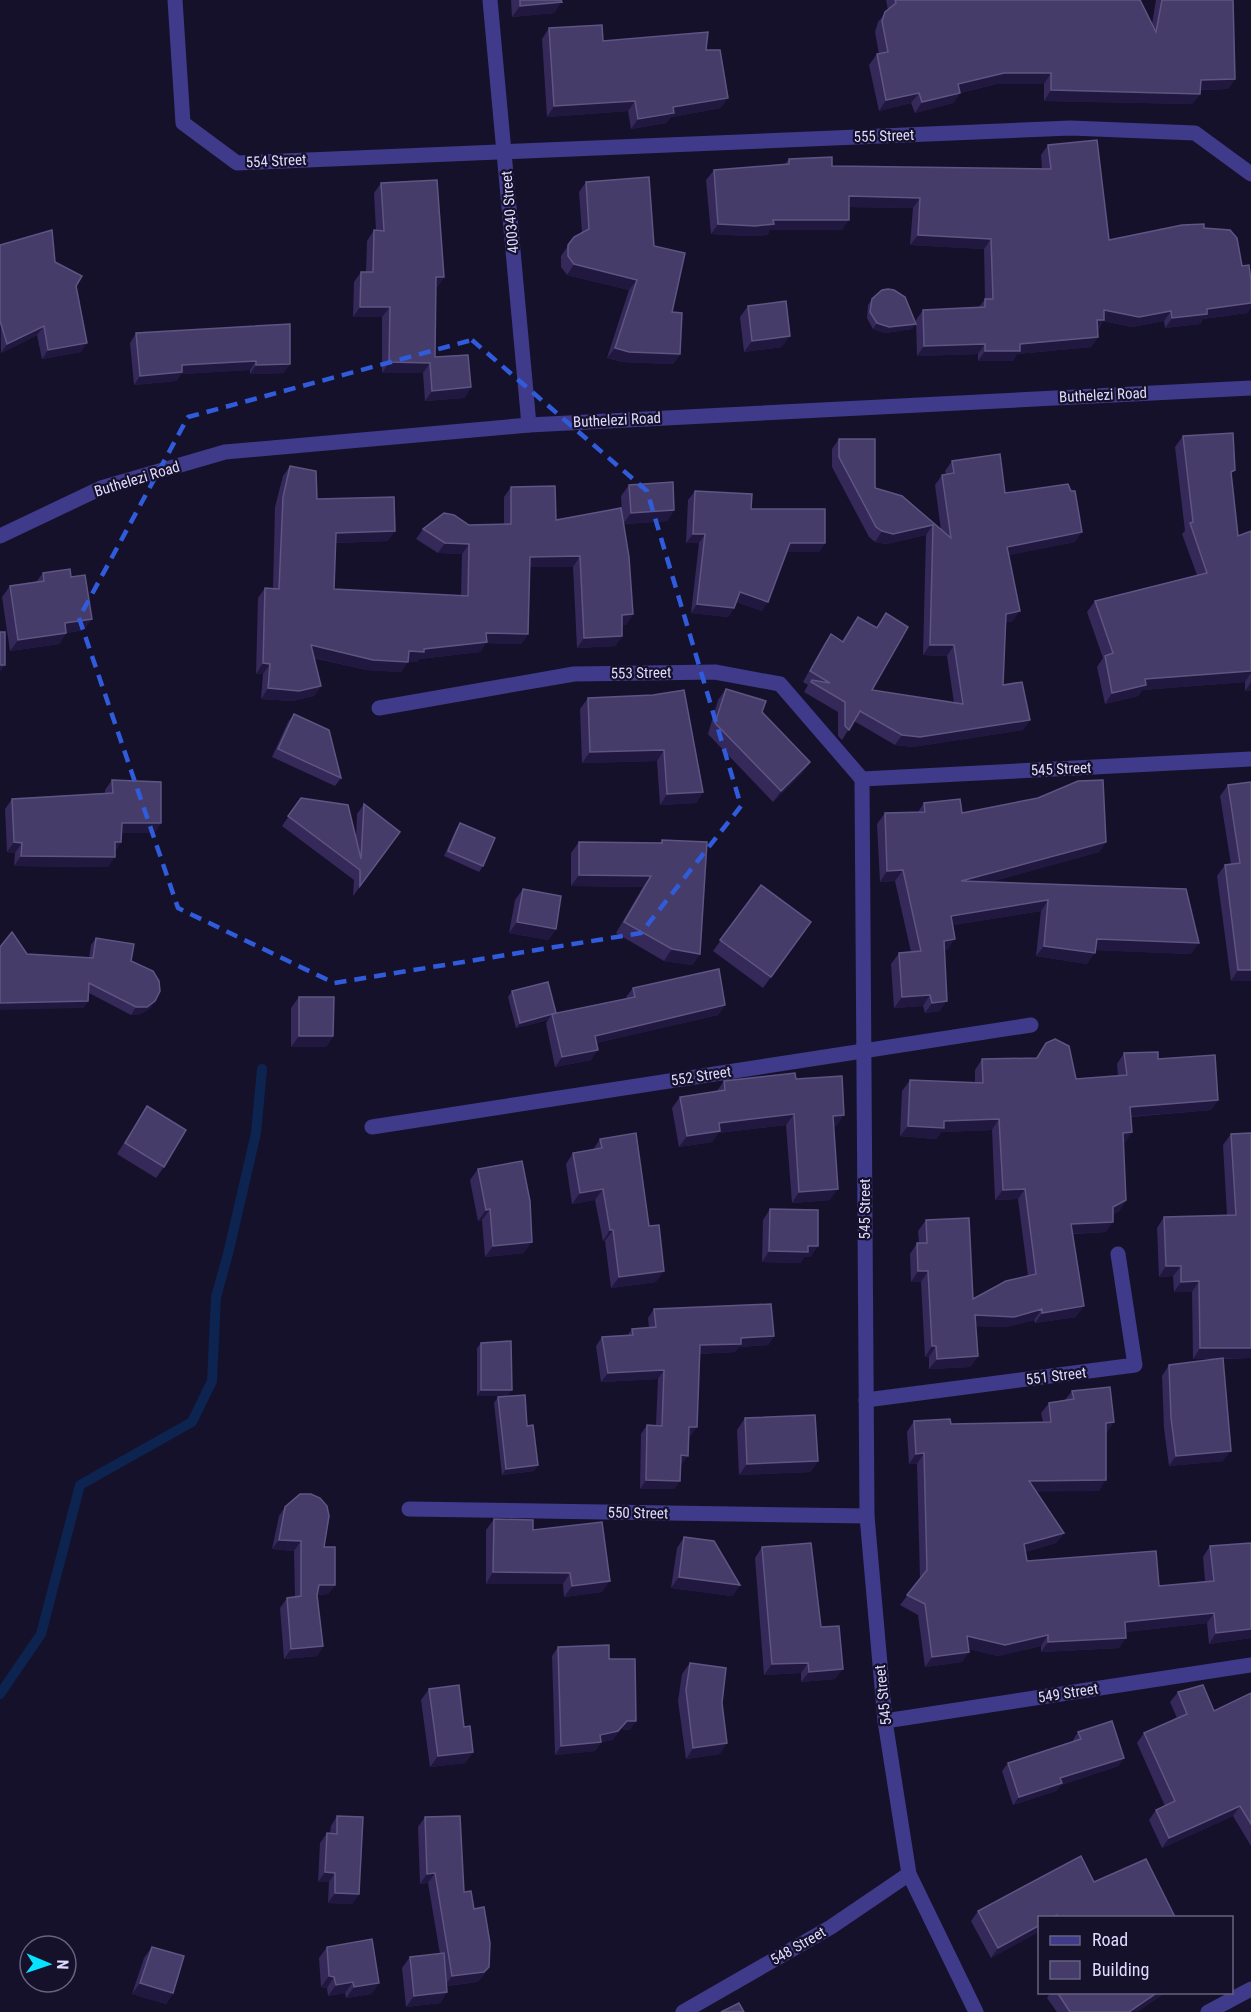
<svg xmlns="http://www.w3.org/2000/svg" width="1251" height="2012" font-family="'Roboto Condensed',sans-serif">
	<rect width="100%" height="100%" fill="#16112b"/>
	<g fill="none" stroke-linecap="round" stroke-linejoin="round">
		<path stroke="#0c244f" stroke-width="10" d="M0,1694L41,1634L80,1485L192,1422L212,1381L216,1297L228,1254L256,1133L262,1069"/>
		<g stroke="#3f3b8a" stroke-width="15">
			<path d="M175,0L183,123L237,163L1071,128L1195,133L1251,174"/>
			<path d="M490,0L529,425"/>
			<path d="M0,536L101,488L225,452L529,425L1251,388"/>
			<path d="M379,708L574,674L715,672L780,684L862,779"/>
			<path d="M862,779L867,1516L885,1721L909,1874L976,2012"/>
			<path d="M862,779L1251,759"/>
			<path d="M372,1127L1031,1025"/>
			<path d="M866,1400L1135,1365L1118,1254"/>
			<path d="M409,1509L867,1516"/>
			<path d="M885,1721L1251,1665"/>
			<path d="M683,2012L831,1927L909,1874"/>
			<path d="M1208,2012L1251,1989"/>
		</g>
	</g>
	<g fill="#342959">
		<path d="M511,0H561L554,13L512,17Z"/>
		<path d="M886,0H1140L1152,24L1156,0H1233L1235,79L1228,89L1200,90V94L1192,104L1044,101V84H996L960,93L953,103L915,113L911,103L879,111L869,65L877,54H879L875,32L878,22L888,10Z"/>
		<path d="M549,28L603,41L706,50L721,108L671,117L666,123L631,129L628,111L547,117L542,39Z"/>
		<path d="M1048,145L1109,240L1204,228L1242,266L1251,281V307L1247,313L1203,319L1200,324L1165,328L1164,321L1132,327L1103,321L1098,330V337L1091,347L1017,354L1013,361H978V354L917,356L916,320L923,310L979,307L985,299L984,249L910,245L913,208L849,207L842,230H770L767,235L747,236L711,234L706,180L714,170L785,164L789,159L832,166L1042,169L1041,155Z"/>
		<path d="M586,182L654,246L672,312L680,354L673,364L622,362L607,358L629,290L567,275L561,267V256L574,237L582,233L579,192Z"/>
		<path d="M381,183L444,277L437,287H435V357L471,387L464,398L425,401L423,373H382V317H353L354,282L361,272H366L367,241L374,230H376L374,193Z"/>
		<path d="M0,245L55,262L76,286L81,352L42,359L37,335L1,353Z"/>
		<path d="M872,299L916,324L912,329L885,333L873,329L867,318L868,305Z"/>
		<path d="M748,306L782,347L744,352L740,317Z"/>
		<path d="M290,324L284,373L250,374V370L181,374L176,381L134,385L130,343L136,333Z"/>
		<path d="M1183,436L1231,475L1238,536L1251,531V691H1245V682L1142,690L1138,696L1105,704L1097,667L1103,658L1087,612L1095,601L1197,575L1182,534L1185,531L1175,447Z"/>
		<path d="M839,439L875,488L941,530L935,485L942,475L946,474L945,471L952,461L1005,493L1075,542L1009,555L1013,621L1006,622L1003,685L1030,720L1023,730L913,747L895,745L854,721L842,740L838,736V712L804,692L808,685L803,682L824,644L831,634L842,641L858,617L876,628L886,613L872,690L954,703L947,656L923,655L926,535L886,544L875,542L869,537L832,467V449Z"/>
		<path d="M290,466L317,499L388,541L335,543L334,589L461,596L462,554L438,553L416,539L423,529L469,525L504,524V497L511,487L556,520L622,515L621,496L629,485L674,510L667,521L624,524L633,614L626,625H622V636L615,646L577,648L573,567H530L528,634L521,644L486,643L480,652L419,659L417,662L408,661L401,672L366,670L314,658L321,686L314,696L292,701L261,699L263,674H256L258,598L265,588L273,589L275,507L283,476Z"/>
		<path d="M695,491L751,509L825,543L819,552H787L762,611L736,602L734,608L728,617L691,613L699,543H686L688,500Z"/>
		<path d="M43,573L71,577L84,630L66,633L59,644L10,651L2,597L10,586L36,582Z"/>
		<path d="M726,689L762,712L810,762L802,773L773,802L708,734L718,700Z"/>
		<path d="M653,695L703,792L696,803L660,805L657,761L582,763L580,709L588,698Z"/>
		<path d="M294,714L341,778L335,786L272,757L288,722Z"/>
		<path d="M112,780L161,823L154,833H122L121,842L115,851L108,867L14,866L15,853L7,852L5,809L12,799L105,793V790Z"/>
		<path d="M1251,782V981H1231L1217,876L1225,865L1231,864L1220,796L1228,785Z"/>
		<path d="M301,798L356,837L357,814L364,804L400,832L353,896L354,880L282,826Z"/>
		<path d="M924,803L962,813L1106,842L1099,852L990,882L1186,889L1191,954L1095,950L1087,964L1036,956L1041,911L953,925L948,949L944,950L940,1011L925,1013L923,1006L894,1008L891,964L899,953L911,952L895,881L880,882L877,824L885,813L918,812Z"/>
		<path d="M460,823L483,866L479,872L444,856L456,829Z"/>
		<path d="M662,840L700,954L692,965L664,961L616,933L643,887L571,886V853L579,842L660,843Z"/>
		<path d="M761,885L803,933L763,988L713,951Z"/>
		<path d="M523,889L556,929L548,940L509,933L515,900Z"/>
		<path d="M96,938L131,961L155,1001L150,1008L141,1014L131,1015L89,993L88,1001L83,1008L27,954L89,958L91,945Z"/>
		<path d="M633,988L725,1005L718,1015L596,1043L591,1060L555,1067L546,1023L548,1020L516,1028L508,997L512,991L556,1013L627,998L626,997Z"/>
		<path d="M299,997L333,1036L326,1047H291V1008Z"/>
		<path d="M1046,1043L1076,1079L1118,1076L1117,1064L1124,1053L1158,1059L1218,1100L1211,1110L1131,1117L1125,1143H1123L1126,1200L1119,1211L1113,1214L1106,1232L1073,1234L1076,1317L1035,1323L1034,1320L1006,1327L976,1326L978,1356L970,1367L929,1369V1357H925L921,1282H911L910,1254L917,1243H919L918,1231L926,1220L973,1299L1028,1276L1018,1199L995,1200L992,1130L941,1132L936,1139L900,1136L902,1091L910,1080L975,1083V1070L982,1059L1036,1058Z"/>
		<path d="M796,1079L837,1126H834L830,1200L792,1203L786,1125L718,1133L712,1142L679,1147L672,1108L680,1097L717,1091L724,1081Z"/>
		<path d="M147,1106L164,1167L156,1178L117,1154Z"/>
		<path d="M1251,1133V1358L1223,1359V1461L1169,1466L1164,1428L1162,1376L1169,1365L1218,1359H1193L1192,1292H1174L1173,1276L1159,1277L1157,1228L1164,1217L1227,1215L1223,1145L1231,1134Z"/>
		<path d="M600,1139L656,1282L611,1288L605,1241H603L595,1200L572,1204L566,1164L573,1153L593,1150Z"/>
		<path d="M478,1169L524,1253L485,1257L482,1220L478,1221L470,1180Z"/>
		<path d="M770,1209L818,1246L810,1257H804L800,1263L762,1262L763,1220Z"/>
		<path d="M654,1309L774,1336L768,1345L739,1347L735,1352L699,1354L691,1436H689L682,1464H680V1481L674,1489H640L641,1434L647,1425H656L658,1379L601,1382L596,1346L602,1337L628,1335L632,1329L649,1328L648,1318Z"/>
		<path d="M481,1343L508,1395L477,1396V1348Z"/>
		<path d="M1072,1391L1114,1422L1106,1433L1099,1491H1036L1064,1533L1056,1543L1025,1552L1027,1561L1159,1586L1205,1581L1203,1557L1210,1546L1251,1638L1209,1644L1207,1623L1125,1632L1119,1648L1041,1652V1646L998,1656L969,1649L962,1662L925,1667L918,1615L900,1605L920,1579L917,1464H909L907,1432L914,1421L951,1424L1043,1422L1041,1413L1049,1403L1065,1400Z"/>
		<path d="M498,1397L538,1465L534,1471L502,1475L494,1403Z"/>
		<path d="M745,1418L818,1461L810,1472L739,1475L737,1430Z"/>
		<path d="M285,1507L324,1547L335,1585L328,1594L317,1595L323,1646L317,1656L284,1659L280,1608L287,1598L295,1597L294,1551L272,1549L279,1516Z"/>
		<path d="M494,1519L533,1530L602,1592L564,1597L563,1584H486V1530Z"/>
		<path d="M684,1537L740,1585L732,1596L671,1588L677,1548Z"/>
		<path d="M762,1547L821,1627L835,1679L801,1682V1673L764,1675L755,1558Z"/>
		<path d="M558,1647L609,1659L630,1730L621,1729L612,1740L601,1742L595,1751L555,1755L552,1656Z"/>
		<path d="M690,1663L722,1703L720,1754L686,1759L678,1701L682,1674Z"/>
		<path d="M429,1689L473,1752L465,1763L430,1767L421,1700Z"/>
		<path d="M1178,1692L1214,1711L1251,1693V1846L1233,1816L1162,1848L1149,1820L1156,1810L1165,1806L1137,1743L1144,1733L1177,1718L1170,1702Z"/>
		<path d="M1078,1732L1124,1758L1118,1766L1061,1785L1056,1791L1013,1805L1002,1771L1008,1763L1073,1742V1740Z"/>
		<path d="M337,1816L359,1894L352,1904L328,1903L329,1882H318L320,1843L327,1833H330L331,1826Z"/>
		<path d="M425,1817L464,1892L474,1909L489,1967L482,1977L477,1982L447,1986V1992L440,2003L406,2007L402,1968L410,1957L440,1954L428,1883L420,1884L418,1827Z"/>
		<path d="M1094,1882L1175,1917H1040V1931L991,1958L971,1921L978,1911Z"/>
		<path d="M152,1947L173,1993L166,2004L132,1994L144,1958Z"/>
		<path d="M327,1947L379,1983L371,1994L346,1998L345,1993L328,1996L327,1988L321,1987L319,1958Z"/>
		<path d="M1051,1992H1166L1137,2012H1057L1047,1998Z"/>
	</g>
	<g fill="#20183f">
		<path d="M562,2L554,13L512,17L520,6Z"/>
		<path d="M1004,73H1051L1044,84H996L951,95L958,84Z"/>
		<path d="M1235,79L1228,89L1194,90L1201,80Z"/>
		<path d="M1051,90L1200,94L1192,104L1044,101Z"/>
		<path d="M919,93L911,103L879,111L886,100Z"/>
		<path d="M960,93L953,103L915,113L922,102Z"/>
		<path d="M728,98L721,108L671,117L666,123L631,129L638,119L673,107Z"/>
		<path d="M635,101L628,111L547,117L554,106Z"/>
		<path d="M849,196L920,198L913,208L842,207Z"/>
		<path d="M773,220H849L842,230H770L767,235L747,236L711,234L718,224Z"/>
		<path d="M918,235L991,239L984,249L910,245Z"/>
		<path d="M574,264L637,280L629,290L567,275Z"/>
		<path d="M436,277H444L437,287H428Z"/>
		<path d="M1251,303V307L1247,313L1203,319L1200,324L1165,328L1172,318L1207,309Z"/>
		<path d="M360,307H390L382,317H353Z"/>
		<path d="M1104,310L1171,311L1164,321L1132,327L1103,321L1097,330L1089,331Z"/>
		<path d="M877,323L916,324L912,329L885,333L873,329Z"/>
		<path d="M44,326L37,335L1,353L7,344Z"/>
		<path d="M790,336L782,347L744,352L752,341Z"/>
		<path d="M1098,337L1091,347L1017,354L1013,361H978L985,351L1020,344Z"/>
		<path d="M87,343L81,352L42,359L48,350Z"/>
		<path d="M985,344L978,354L917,356L924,346Z"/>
		<path d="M615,348L680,354L673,364L622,362L607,358Z"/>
		<path d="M256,361L250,370L181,374L176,381L134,385L140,376L182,365Z"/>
		<path d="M389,362L430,363L423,373H382Z"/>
		<path d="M290,364L284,373L250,374L256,365Z"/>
		<path d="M471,387L464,398L425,401L432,391Z"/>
		<path d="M674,510L667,521L623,524L631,513Z"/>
		<path d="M933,525L926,535L886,544L875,542L882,531Z"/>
		<path d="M395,531L388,541L328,543L336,533Z"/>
		<path d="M1082,532L1075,542L1000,557L1007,547Z"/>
		<path d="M693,534H705L699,543H686Z"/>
		<path d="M445,543L469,544L462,554L438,553Z"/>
		<path d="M790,543H825L819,552H784Z"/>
		<path d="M580,556L573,567H523L530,557Z"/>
		<path d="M740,592L768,602L762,611L733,601Z"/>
		<path d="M697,604L734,608L728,617L691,613Z"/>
		<path d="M1020,611L1013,621L999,624L1006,614Z"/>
		<path d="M633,614L626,625H614L622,615Z"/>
		<path d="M92,619L84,630L66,633L59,644L10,651L18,640L65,623Z"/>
		<path d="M486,633L528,634L521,644L486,643L480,652L419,659L417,662L402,661L409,651L424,649Z"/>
		<path d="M622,636L615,646L577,648L584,638Z"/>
		<path d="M311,645L408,662L401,672L366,670L304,655Z"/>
		<path d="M930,645H954L947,656L923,655Z"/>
		<path d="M263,663L270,664L263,674H256Z"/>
		<path d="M0,665H5L1,671H0Z"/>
		<path d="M1251,671V673L1245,682L1142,690L1138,696L1105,704L1112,693L1145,679Z"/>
		<path d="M1251,682V691H1245Z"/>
		<path d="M321,686L314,696L292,701L261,699L268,688Z"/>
		<path d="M1030,720L1023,730L913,747L895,745L902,735Z"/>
		<path d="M664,750L657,761L582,763L590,752Z"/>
		<path d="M810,762L802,773L773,802L781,791Z"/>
		<path d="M703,792L696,803L660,805L667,794Z"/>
		<path d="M122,823H161L154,833H115Z"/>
		<path d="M14,842L22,843L15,853L7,852Z"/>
		<path d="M115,842H121L114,852Z"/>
		<path d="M1106,842L1099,852L954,892L961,881Z"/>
		<path d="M21,856L115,857L108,867L14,866Z"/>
		<path d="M903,870L895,881L880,882L887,871Z"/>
		<path d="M579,875L651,876L643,887L571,886Z"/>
		<path d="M1048,900L1041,911L943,927L951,916Z"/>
		<path d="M517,922L556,929L548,940L509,933Z"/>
		<path d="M955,939L948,949L936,952L944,941Z"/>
		<path d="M1097,939L1199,943L1191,954L1089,950Z"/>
		<path d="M1044,946L1095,953L1087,964L1036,956Z"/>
		<path d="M672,949L700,954L692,965L664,961Z"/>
		<path d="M1238,970H1251V981H1231Z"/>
		<path d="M930,995L923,1006L894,1008L902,997Z"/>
		<path d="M88,1001L83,1008L0,1010V1003Z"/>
		<path d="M155,1001L150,1008L141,1014L131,1015L136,1007Z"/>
		<path d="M947,1001L940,1011L925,1013L932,1003Z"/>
		<path d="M725,1005L718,1015L588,1045L595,1036Z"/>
		<path d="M552,1014L548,1020L516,1028L520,1023Z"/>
		<path d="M299,1036H333L326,1047H291Z"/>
		<path d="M598,1050L591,1060L555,1067L562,1057Z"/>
		<path d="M1218,1100L1211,1110L1123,1117L1130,1107Z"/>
		<path d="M794,1114L786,1125L718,1133L712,1142L679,1147L687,1136L719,1123Z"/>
		<path d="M844,1115L837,1126L825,1127L833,1116Z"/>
		<path d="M999,1119L992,1130L941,1132L936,1139L900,1136L908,1126L944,1121Z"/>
		<path d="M1132,1132L1125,1143H1115L1123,1133Z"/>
		<path d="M603,1189L595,1200L572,1204L580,1193Z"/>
		<path d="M838,1189L830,1200L792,1203L799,1192Z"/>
		<path d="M1025,1189L1018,1199L995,1200L1003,1190Z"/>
		<path d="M1126,1200L1119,1211L1105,1218L1113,1207Z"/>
		<path d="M490,1209L482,1220L478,1221L486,1210Z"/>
		<path d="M1113,1222L1106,1232L1064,1234L1071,1224Z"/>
		<path d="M610,1230H613L605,1241H603Z"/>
		<path d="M532,1242L524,1253L485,1257L493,1246Z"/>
		<path d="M808,1246H818L810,1257H804L800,1263L762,1262L769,1251Z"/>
		<path d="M1166,1266H1181L1173,1276L1159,1277Z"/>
		<path d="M664,1271L656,1282L611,1288L619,1277Z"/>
		<path d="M918,1271H928L921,1282H911Z"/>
		<path d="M1199,1281L1192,1292H1174L1181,1282Z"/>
		<path d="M1084,1306L1076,1317L1035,1323L1042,1313Z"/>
		<path d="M1042,1309L1034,1320L1006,1327L967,1326L975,1315Z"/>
		<path d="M774,1336L768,1345L739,1347L735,1352L694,1354L700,1345L741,1338Z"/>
		<path d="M932,1346H936L929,1357H925Z"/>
		<path d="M1200,1348H1251V1358L1193,1359Z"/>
		<path d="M978,1356L970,1367L929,1369L937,1359Z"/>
		<path d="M664,1370L658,1379L601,1382L608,1373Z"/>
		<path d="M481,1390H512L508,1395L477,1396Z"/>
		<path d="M1114,1422L1106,1433V1423Z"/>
		<path d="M689,1427H697L691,1436H683Z"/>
		<path d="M1231,1451L1223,1461L1169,1466L1176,1456Z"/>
		<path d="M924,1453L917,1464H909L916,1454Z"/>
		<path d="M681,1455L688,1456L682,1464H674Z"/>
		<path d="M818,1461L810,1472L739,1475L747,1464Z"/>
		<path d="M538,1465L534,1471L502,1475L506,1469Z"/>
		<path d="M646,1480L680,1481L674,1489H640Z"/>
		<path d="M1106,1480L1099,1491L1021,1492L1029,1481Z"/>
		<path d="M1064,1533L1056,1543L1017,1554L1024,1544Z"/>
		<path d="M279,1540L301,1541L294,1551L272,1549Z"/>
		<path d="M493,1572L570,1573L563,1584H486Z"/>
		<path d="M679,1577L740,1585L732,1596L671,1588Z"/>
		<path d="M610,1581L602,1592L564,1597L572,1586Z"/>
		<path d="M319,1585H335L328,1594L312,1595Z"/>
		<path d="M1214,1613L1207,1623L1117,1633L1125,1622Z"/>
		<path d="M1251,1629V1638L1209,1644L1216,1633Z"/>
		<path d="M1048,1635L1041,1646L998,1656L960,1647L967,1636Z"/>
		<path d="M1126,1638L1119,1648L1041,1652L1048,1642Z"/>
		<path d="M323,1646L317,1656L284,1659L291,1649Z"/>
		<path d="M969,1652L962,1662L925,1667L932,1657Z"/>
		<path d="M808,1663L801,1673L764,1675L772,1664Z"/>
		<path d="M843,1669L835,1679L801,1682L809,1672Z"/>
		<path d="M627,1721H636L630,1730L621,1729L612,1740L601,1742L595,1751L555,1755L561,1746L600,1735Z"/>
		<path d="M727,1743L720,1754L686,1759L693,1748Z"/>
		<path d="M473,1752L465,1763L430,1767L438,1756Z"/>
		<path d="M1124,1758L1118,1766L1061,1785L1056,1791L1013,1805L1019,1797L1060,1778Z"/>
		<path d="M1240,1806L1233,1816L1162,1848L1169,1838Z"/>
		<path d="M325,1872L335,1873L329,1882H318Z"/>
		<path d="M435,1873L428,1883L420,1884L427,1874Z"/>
		<path d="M335,1893L359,1894L352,1904L328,1903Z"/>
		<path d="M1040,1925V1931L991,1958L998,1948Z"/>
		<path d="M489,1967L482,1977L477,1982L445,1986L452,1976Z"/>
		<path d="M329,1976L334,1977L327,1988L321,1987Z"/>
		<path d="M353,1982L345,1993L328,1996L336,1985Z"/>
		<path d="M140,1983L173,1993L166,2004L132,1994Z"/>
		<path d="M379,1983L371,1994L346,1998L354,1987Z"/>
		<path d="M447,1992L440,2003L406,2007L414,1996Z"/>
		<path d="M1158,1992H1166L1137,2012H1129Z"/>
	</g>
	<g fill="#463c6a" stroke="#5e5582" stroke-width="1.5">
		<path d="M520,0H561L562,2L520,6Z"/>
		<path d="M895,0H1140L1156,32L1162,0H1233L1235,79L1201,80L1200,94L1051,90V73H1004L958,84L960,93L922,102L919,93L886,100L877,54L888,52L882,21L885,12L896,3Z"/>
		<path d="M602,25L603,41L708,32L706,50H720L728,98L673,107L674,113L638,119L635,101L554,106L549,28Z"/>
		<path d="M1097,140L1109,240L1182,225L1204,224V228L1230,230L1237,238L1242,266L1249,265L1251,281V303L1207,309V314L1172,318L1171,311L1139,317L1104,310V320H1097L1098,337L1020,344V351H985V344L924,346L923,310L985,307V299H993L991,239L918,235L920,198L849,196V220H773L774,224L755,226L718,224L714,170L789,164V159L832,157V166L1051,169L1048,145Z"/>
		<path d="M649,177L654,246L685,253L672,312L682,313L680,354L629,352L615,348L637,280L574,264L568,256V245L574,237L589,229L586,182Z"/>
		<path d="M437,180L444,277H436L435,357L468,355L471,387L432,391L430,363L389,362L390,307H360L361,272H373L374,230L384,231L381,183Z"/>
		<path d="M52,230L55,262L82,276L76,286L87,343L48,350L44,326L7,344L0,321V245Z"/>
		<path d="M888,289L894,290L905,297L916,324L889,327L877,323L870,312L872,299L882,290Z"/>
		<path d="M786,301L790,336L752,341L748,306Z"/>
		<path d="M290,324V364L256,365V361L182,365V372L140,376L136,333Z"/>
		<path d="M1233,433L1235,470L1231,472L1238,536L1251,531V671L1145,679L1146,685L1112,693L1105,656L1113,653L1095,601L1207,573L1190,523L1193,522L1183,436Z"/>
		<path d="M839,439H875V488L902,496L951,538L942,475L954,473L952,461L1000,454L1005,493L1068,484L1071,491H1075L1082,532L1007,547L1020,611L1006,614L1003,685L1022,682L1030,720L920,737L902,735L860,711L849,730L845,726V702L811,682L812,680L830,683L810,671L831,634L843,642L858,617L877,628L886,613L908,627L872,690L963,704L954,645H930L933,525L893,534L882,531L876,527L839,457Z"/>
		<path d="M290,466L316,471L317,499L394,497L395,531L336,533L334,589L468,596L469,544L445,543L423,529L444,513L454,515L469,525L511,524V487L555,486L556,520L621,508L629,557L633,614L622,615V636L584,638L580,556L530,557L528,634L486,633L487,642L424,649V652L409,651L408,662L373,660L311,645L321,686L299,691L268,688L270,664L263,663L265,588L279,589L283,497Z"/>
		<path d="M673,482L674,510L631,513L629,485Z"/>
		<path d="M695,491L752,494L751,509H825V543H790L768,602L740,592L734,608L697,604L705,534H693Z"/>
		<path d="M70,569L71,577L85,575L92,619L65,623L66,633L18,640L10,586L44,581L43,573Z"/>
		<rect x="0" y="632" width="5" height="33"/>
		<path d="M726,689L766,701L762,712L810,762L781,791L715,723Z"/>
		<path d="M684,690L703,792L667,794L664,750L590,752L588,698L653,695Z"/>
		<path d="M294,714L329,730L341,778L278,749Z"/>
		<path d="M112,780L161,782V823H122L121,842H115V857L21,856L22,843L14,842L12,799L113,793Z"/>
		<path d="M1103,780L1106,842L961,881L1186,889L1199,943L1097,939L1095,953L1044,946L1048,900L951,916L955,939L944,941L947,1001L932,1003L930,995L902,997L899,953L921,951L903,870L887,871L885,813L925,812L924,803L960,799L962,813L1038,798L1078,781Z"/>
		<path d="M1251,782V970H1238L1225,865L1240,863L1228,785Z"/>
		<path d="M301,798L348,805L361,859L364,804L400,832L360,886V870L288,816Z"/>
		<path d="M460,823L495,838L483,866L448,851Z"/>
		<path d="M662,840L707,842L700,954L672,949L624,922L651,876L579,875V842L662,843Z"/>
		<path d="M761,885L811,922L771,977L720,940Z"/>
		<path d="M523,889L561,896L556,929L517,922Z"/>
		<path d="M12,932L27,954L93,958L96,938L134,944L131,961L153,971L159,981L160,991L155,1001L147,1007H136L89,983L88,1001L0,1003V947Z"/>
		<path d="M719,969L725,1005L595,1036L598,1050L562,1057L552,1014L635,997L633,988Z"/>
		<path d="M548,982L556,1013L520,1023L512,991Z"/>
		<path d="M299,997H334L333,1036H299Z"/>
		<path d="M1055,1039L1069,1046L1076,1079L1127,1075L1124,1053L1158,1052V1059L1215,1055L1218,1100L1130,1107L1132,1132L1123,1133L1126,1200L1113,1207V1222L1071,1224L1084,1306L1042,1313V1309L1014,1317L975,1315L978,1356L937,1359L936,1346H932L928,1271H918L917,1243H927L926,1220L969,1218L973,1299L1006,1281L1036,1274L1025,1189L1003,1190L999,1119L944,1121V1128L908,1126L910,1080L983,1083L982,1059L1037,1058L1046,1043Z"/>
		<path d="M795,1073L796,1079L842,1076L844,1115L833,1116L838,1189L799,1192L794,1114L719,1123L720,1131L687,1136L680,1097L725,1090L724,1081Z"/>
		<path d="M147,1106L186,1130L164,1167L125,1143Z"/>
		<path d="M636,1133L649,1226L659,1225L664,1271L619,1277L613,1230H610L603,1189L580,1193L573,1153L602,1148L600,1139Z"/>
		<path d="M1251,1133V1348H1200L1199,1281L1181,1282V1266H1166L1164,1217L1236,1215L1231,1134Z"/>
		<path d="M522,1161L530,1201L532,1242L493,1246L490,1209L486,1210L478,1169Z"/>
		<path d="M770,1209L818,1210V1246H808V1252L769,1251Z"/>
		<path d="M771,1304L774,1336L741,1338V1344L700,1345L697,1427H689L688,1456L681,1455L680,1481L646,1480L647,1425L662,1426L664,1370L608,1373L602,1337L633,1335L632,1329L656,1327L654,1309Z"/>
		<path d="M511,1341L512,1390H481V1343Z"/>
		<path d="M1223,1358L1231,1451L1176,1456L1171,1418L1169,1365Z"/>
		<path d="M1110,1387L1114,1422L1106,1423V1480L1029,1481L1064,1533L1024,1544L1027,1561L1156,1551L1159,1586L1214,1581L1210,1546L1251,1543V1629L1216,1633L1214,1613L1125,1622L1126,1638L1048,1642V1635L1005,1645L967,1636L969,1652L932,1657L925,1604L907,1595L927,1570L924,1453L916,1454L914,1421L950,1419L951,1424L1051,1422L1049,1403L1074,1399L1072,1391Z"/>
		<path d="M525,1395L527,1426L533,1425L538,1465L506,1469L498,1397Z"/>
		<path d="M815,1415L818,1461L747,1464L745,1418Z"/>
		<path d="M300,1494H311L320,1498L327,1506L329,1516L324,1547H335V1585H319L317,1595L323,1646L291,1649L287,1598L301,1596V1541L279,1540L285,1507Z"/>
		<path d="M494,1519L533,1520V1530L602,1522L610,1581L572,1586L570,1573L493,1572Z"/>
		<path d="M684,1537L714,1541L740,1585L679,1577Z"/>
		<path d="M811,1543L821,1627L839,1626L843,1669L809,1672L808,1663L772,1664L762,1547Z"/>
		<path d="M609,1645V1659H635L636,1721H627L618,1731L600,1735L601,1742L561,1746L558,1647Z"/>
		<path d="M690,1663L726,1668L722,1703L727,1743L693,1748L686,1690Z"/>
		<path d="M459,1685L464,1727L470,1726L473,1752L438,1756L429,1689Z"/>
		<path d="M1203,1685L1214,1711L1251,1693V1824L1240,1806L1169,1838L1156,1810L1175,1801L1144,1733L1187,1714L1178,1692Z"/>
		<path d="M1112,1721L1124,1758L1060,1778L1062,1783L1019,1797L1008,1763L1081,1739L1078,1732Z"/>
		<path d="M337,1816L363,1817L359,1894L335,1893V1873L325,1872L327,1833L337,1834Z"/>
		<path d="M460,1816L464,1892L471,1891L474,1909L484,1907L490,1943L489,1967L484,1972L452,1976L435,1873L427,1874L425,1817Z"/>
		<path d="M1081,1856L1094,1882L1146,1859L1175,1917H1058L1057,1915L1053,1917H1040V1925L998,1948L978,1911Z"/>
		<path d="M372,1939L379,1983L354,1987L353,1982L336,1985L334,1977L329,1976L327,1947Z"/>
		<path d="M152,1947L184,1956L173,1993L140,1983Z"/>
		<path d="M444,1953L447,1992L414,1996L410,1957Z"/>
		<path d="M1057,1992H1158L1129,2012H1070Z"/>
		<path d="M739,2003L744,2012H721Z"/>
	</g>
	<path fill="none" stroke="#305cdc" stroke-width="4.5" stroke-dasharray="12 8" stroke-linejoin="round" d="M472,340L647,491L741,806L641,933L334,983L178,908L79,618L188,417Z"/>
	<g text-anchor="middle" stroke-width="4.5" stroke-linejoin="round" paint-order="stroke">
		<g font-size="15" fill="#dfdbff" stroke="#16112b">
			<text transform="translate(884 136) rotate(-2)" y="5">555 Street</text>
			<text transform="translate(276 161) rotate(-3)" y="5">554 Street</text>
			<text transform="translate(510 212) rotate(-95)" y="5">400340 Street</text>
			<text transform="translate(1103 395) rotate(-3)" y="5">Buthelezi Road</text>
			<text transform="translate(617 420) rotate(-3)" y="5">Buthelezi Road</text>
			<text transform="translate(137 479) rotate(-17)" y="5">Buthelezi Road</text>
			<text transform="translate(641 673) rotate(-1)" y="5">553 Street</text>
			<text transform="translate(1061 769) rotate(-3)" y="5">545 Street</text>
			<text transform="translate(701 1076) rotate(-9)" y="5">552 Street</text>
			<text transform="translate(865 1209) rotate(-90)" y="5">545 Street</text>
			<text transform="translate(1056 1376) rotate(-7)" y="5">551 Street</text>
			<text transform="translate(638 1513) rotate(1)" y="5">550 Street</text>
			<text transform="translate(1068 1693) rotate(-9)" y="5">549 Street</text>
			<text transform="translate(883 1695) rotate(-96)" y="5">545 Street</text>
			<text transform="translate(798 1946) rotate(-30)" y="5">548 Street</text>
		</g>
	</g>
	<rect x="1038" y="1916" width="195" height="78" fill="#16112b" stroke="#666280" stroke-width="1.5"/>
	<rect x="1050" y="1936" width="30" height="9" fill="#3f3b8a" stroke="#666280" stroke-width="1.5"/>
	<text x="1092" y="1946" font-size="18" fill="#dfdbff">Road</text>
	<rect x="1050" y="1961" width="30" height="18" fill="#463c6a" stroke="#666280" stroke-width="1.5"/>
	<text x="1092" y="1976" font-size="18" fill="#dfdbff">Building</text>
	<g transform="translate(48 1964) rotate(92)"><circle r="28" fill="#16112b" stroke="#666280" stroke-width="1.5"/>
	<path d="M0-4.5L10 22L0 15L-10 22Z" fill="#07e3ff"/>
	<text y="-9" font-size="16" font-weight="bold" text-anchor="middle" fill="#dfdbff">N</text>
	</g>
</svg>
